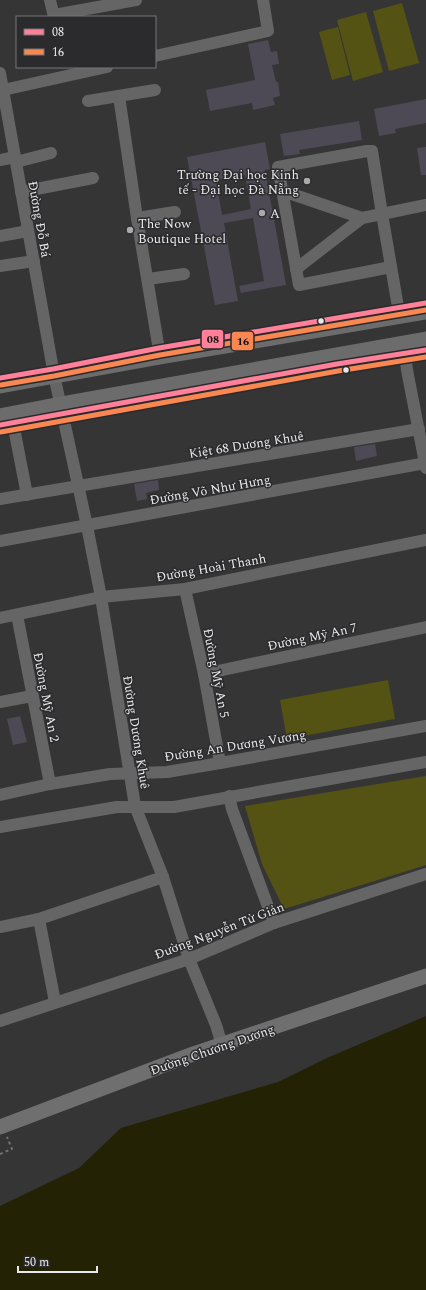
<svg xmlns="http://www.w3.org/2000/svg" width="426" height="1290" font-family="Spectral,serif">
	<rect width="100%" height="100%" fill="#353536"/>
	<g fill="#555313">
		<path d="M402,3L419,63L389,71L373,11Z"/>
		<path d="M366,12L383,72L353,81L337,20Z"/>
		<path d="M338,27L350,75L332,80L319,32Z"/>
		<path d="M388,680L395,719L287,739L280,700Z"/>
		<path d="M426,776V865L284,909L262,864L245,806Z"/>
	</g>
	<path fill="#232205" d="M426,1016V1290H0V1206L79,1168L121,1128L278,1082L327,1058Z"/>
	<g fill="#4e4a55" fill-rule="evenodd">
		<path d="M268,40L271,52L277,51L279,64L272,65L276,82H278L280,96L273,98L275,105L253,110L252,103L210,111L206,90L255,80L248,44Z"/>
		<path d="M426,99V123L395,129L396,133L379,136L374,109Z"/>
		<path d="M359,121L362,140L299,150L300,154L284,156L280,134Z"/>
		<path d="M265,142L270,169L265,170L286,285L241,293L239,286L264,281L253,218L224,223L238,301L215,305L187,157ZM245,175L251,209L222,215L216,180Z"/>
		<path d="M426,147V175H421L417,148Z"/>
		<path d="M375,444L377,456L356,461L354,447Z"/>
		<path d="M158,480L159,490L146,493L147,499L137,501L134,484Z"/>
		<path d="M20,716L27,742L13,745L7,719Z"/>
	</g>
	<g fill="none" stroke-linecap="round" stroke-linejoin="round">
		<path stroke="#717172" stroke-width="2" stroke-dasharray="3 3" stroke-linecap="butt" d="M0,1154L12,1149L7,1137"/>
		<g stroke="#656566" stroke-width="12">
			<path d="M50,0L54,17"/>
			<path d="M54,15L136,0"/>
			<path d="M155,56L268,31L263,0"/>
			<path d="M0,73L54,375L87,526L101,597L135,806L163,877L189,959L216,1025L222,1045"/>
			<path d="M3,90L107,67"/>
			<path d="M119,96L137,218L160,356"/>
			<path d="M88,101L155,90"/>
			<path d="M0,160L15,157"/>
			<path d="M16,162L51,153"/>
			<path d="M283,191L362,218L382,214L372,151H367L278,167L299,285L391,267"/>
			<path d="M21,192L93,178"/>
			<path d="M137,218L175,212"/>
			<path d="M0,236L28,231"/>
			<path d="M0,266L34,261"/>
			<path d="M296,269L362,218"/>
			<path d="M148,279L184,274"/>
			<path d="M398,307L382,214L426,205"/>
			<path d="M405,353L407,370L426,468"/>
			<path d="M13,423L27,495"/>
			<path d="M0,499L419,429"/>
			<path d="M0,541L426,463"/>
			<path d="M185,589L204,674L220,763"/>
			<path d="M17,615L50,784"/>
			<path d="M0,618L101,597L185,589L426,540"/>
			<path d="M204,674L426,627"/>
			<path d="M0,702L32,696"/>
			<path d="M0,795L50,784L110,774L167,772L220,763L426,726"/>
			<path d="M229,796L232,809L274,923"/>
			<path d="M0,827L117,807H174L426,762"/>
			<path d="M39,919L55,1002"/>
			<path d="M0,927L39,919L163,877"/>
			<path d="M0,1021L189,959L274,923L426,874"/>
		</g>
		<g stroke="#6f6f6f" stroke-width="15">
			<path d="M347,362L426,350"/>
			<path d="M29,420L119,403"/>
			<path d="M0,1127L193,1054L426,976"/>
		</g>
		<g stroke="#6c6c6c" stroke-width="17">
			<path d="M0,385L160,356L426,311"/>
			<path d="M0,417L61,405L426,340"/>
		</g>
		<defs>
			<g id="bus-1">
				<path d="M0,378L53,369L159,348L426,303"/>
				<path d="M0,425L337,364L426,350"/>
			</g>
			<g id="bus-2">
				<path d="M1,385L54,376L160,355L426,310"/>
				<path d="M1,432L338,371L426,357"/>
			</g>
		</defs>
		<use href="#bus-1" stroke="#2b2a2d" stroke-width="8"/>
		<use href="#bus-2" stroke="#2b2a2d" stroke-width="8"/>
		<use href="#bus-1" stroke="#ff8098" stroke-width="5"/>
		<use href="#bus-2" stroke="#f88751" stroke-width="5"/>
	</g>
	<g fill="#aaaaac" stroke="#2b2a2d" stroke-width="1.5">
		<circle cx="307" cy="181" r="4"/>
		<circle cx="262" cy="213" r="4"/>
		<circle cx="130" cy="230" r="4"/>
	</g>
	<g fill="#e9e9eb" stroke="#2b2a2d" stroke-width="1.5">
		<circle cx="321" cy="321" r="3.5"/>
		<circle cx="346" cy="370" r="3.5"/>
	</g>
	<g text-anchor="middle" stroke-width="3" stroke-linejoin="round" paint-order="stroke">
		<g font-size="13" fill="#e9e9eb" stroke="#2b2a2d" text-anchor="start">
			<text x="299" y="179" text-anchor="end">Trường Đại học Kinh<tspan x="299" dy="15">tế - Đại học Đà Nẵng</tspan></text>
			<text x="270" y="218">A</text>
			<text x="138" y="228">The Now<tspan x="138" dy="15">Boutique Hotel</tspan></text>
		</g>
		<g font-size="13" fill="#e9e9eb" stroke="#2b2a2d">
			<text transform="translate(40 219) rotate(80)" y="5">Đường Đỗ Bá</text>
			<text transform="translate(246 444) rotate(-9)" y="5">Kiệt 68 Dương Khuê</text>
			<text transform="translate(210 489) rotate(-10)" y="5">Đường Võ Như Hưng</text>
			<text transform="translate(211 567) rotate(-10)" y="5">Đường Hoài Thanh</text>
			<text transform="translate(312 636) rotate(-12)" y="5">Đường Mỹ An 7</text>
			<text transform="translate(217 673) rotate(79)" y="5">Đường Mỹ An 5</text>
			<text transform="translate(47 697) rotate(79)" y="5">Đường Mỹ An 2</text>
			<text transform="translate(137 732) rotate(81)" y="5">Đường Dương Khuê</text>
			<text transform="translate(235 745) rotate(-9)" y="5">Đường An Dương Vương</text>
			<text transform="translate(219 930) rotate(-21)" y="5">Đường Nguyễn Tử Giản</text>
			<text transform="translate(212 1049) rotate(-19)" y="5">Đường Chương Dương</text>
		</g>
	</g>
	<g stroke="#2b2a2d" stroke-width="1.5">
		<rect x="201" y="329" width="23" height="20" rx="4" fill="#ff8098"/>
		<rect x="231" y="331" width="23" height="20" rx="4" fill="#f88751"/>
	</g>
	<g font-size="11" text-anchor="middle" font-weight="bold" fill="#111">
		<text x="213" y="343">08</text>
		<text x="243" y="345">16</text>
	</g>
	<rect x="16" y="16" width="140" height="52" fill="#2b2a2d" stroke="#777679"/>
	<rect x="24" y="29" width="20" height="6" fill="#ff8098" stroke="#777679"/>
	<text x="52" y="36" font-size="12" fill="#e9e9eb">08</text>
	<rect x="24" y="49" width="20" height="6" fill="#f88751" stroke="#777679"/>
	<text x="52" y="56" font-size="12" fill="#e9e9eb">16</text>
	<path d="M18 1266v6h79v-6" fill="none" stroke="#e9e9eb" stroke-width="2"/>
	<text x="24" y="1266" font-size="12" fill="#e9e9eb" stroke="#2b2a2d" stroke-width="3" paint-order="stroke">50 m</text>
</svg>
